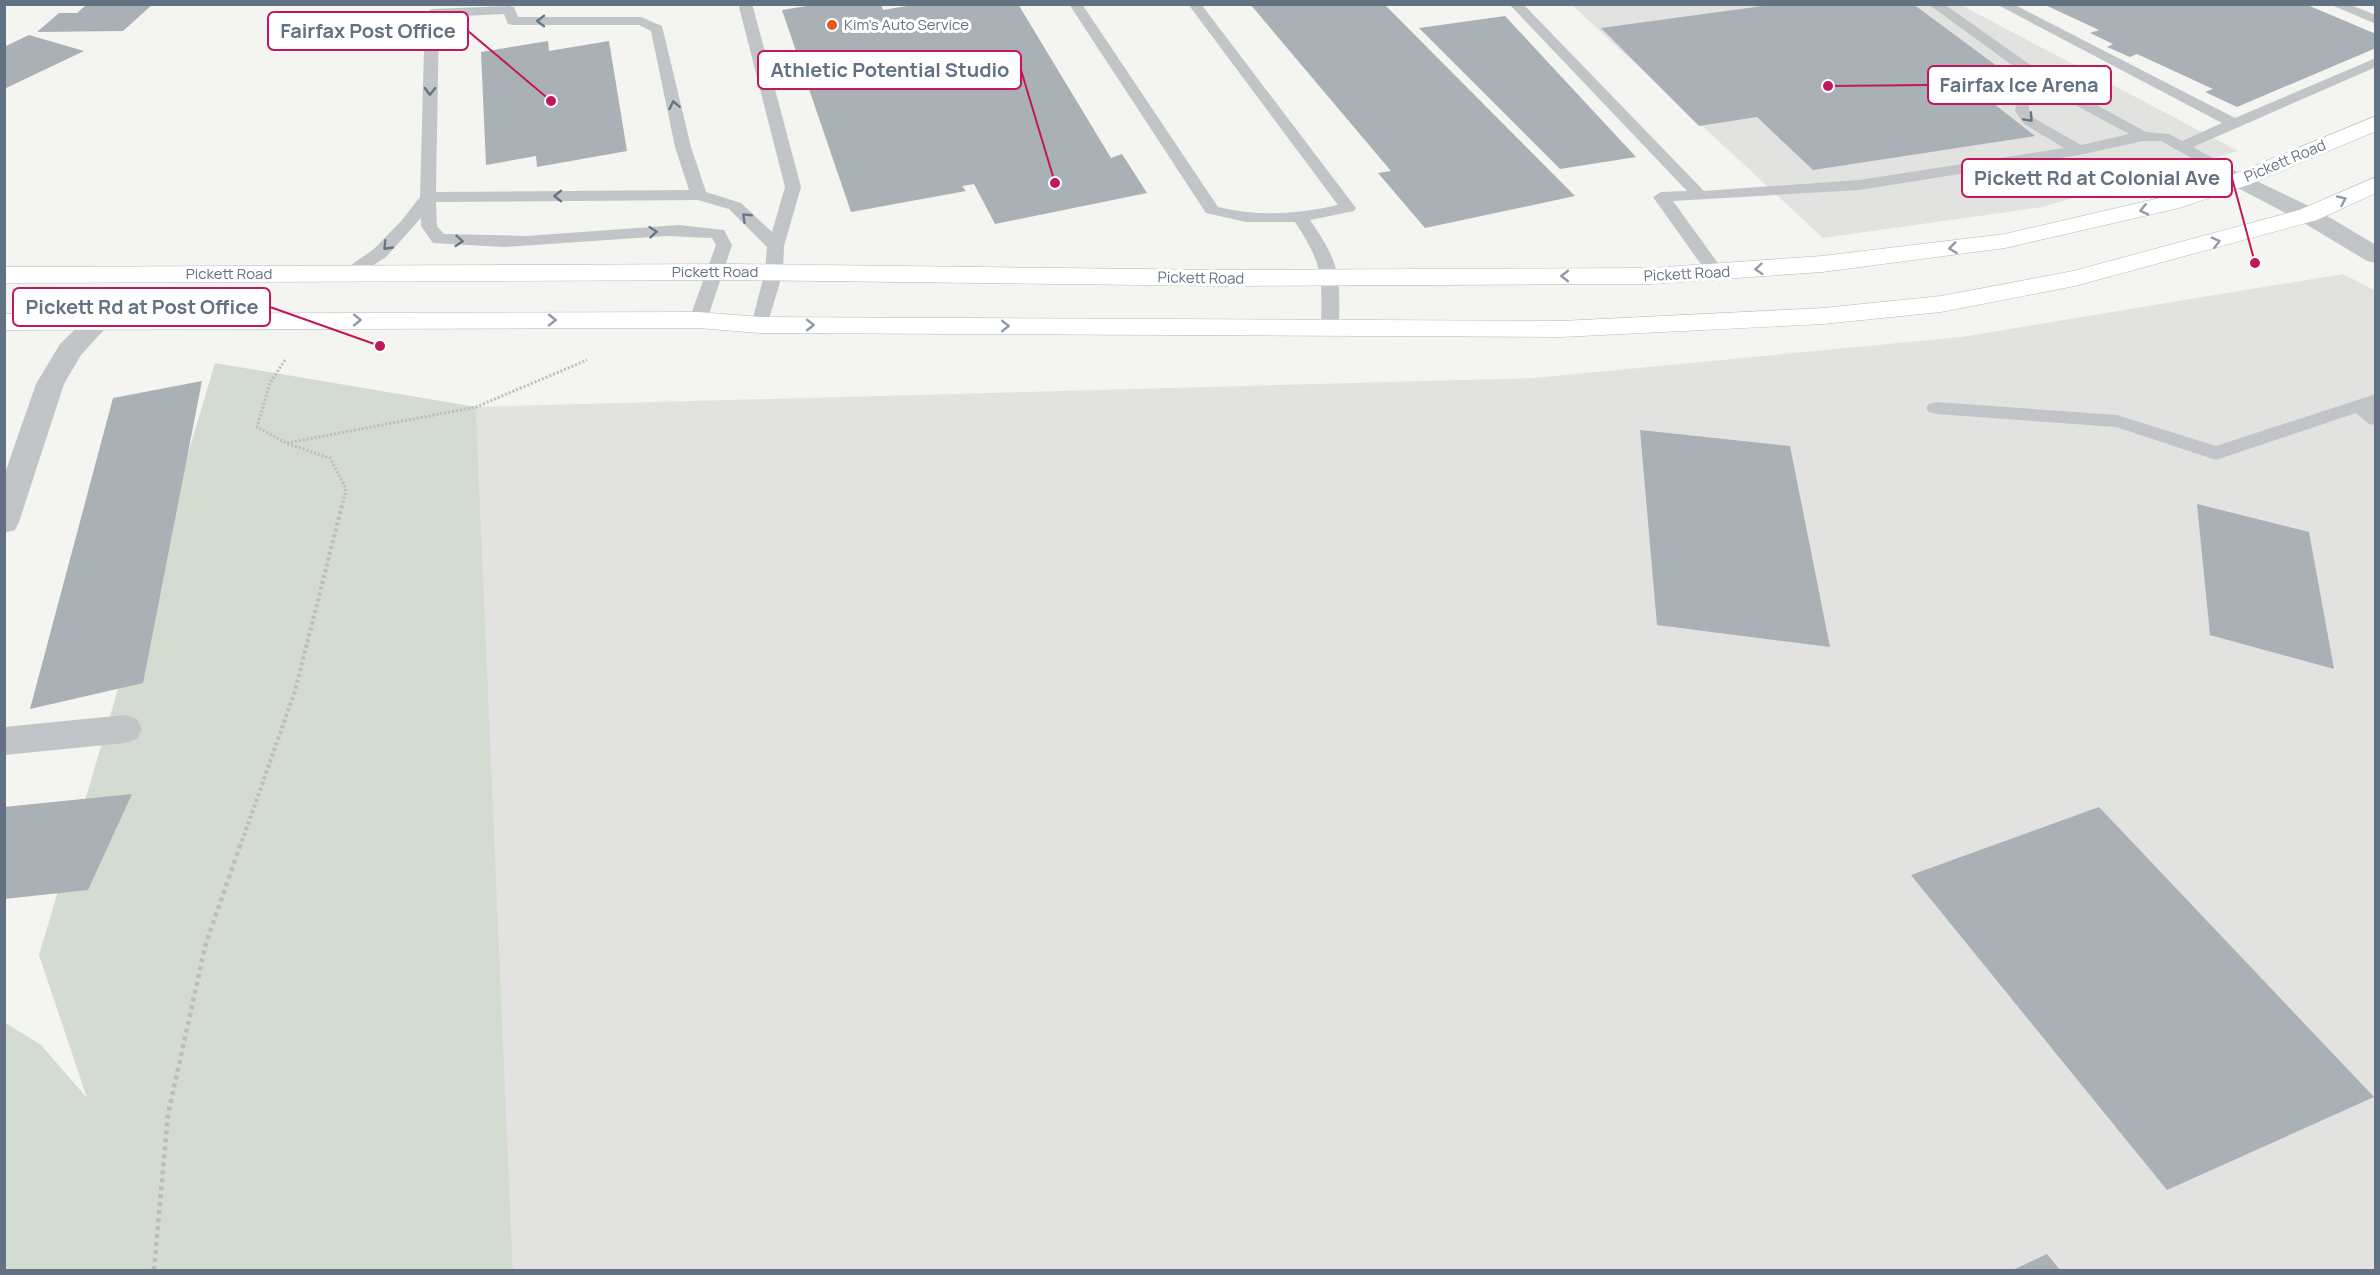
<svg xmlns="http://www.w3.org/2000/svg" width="2380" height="1275" font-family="Manrope,sans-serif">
	<rect width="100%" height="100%" fill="#f4f4f0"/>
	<g fill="#e2e3e1">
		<path d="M1572,5H1961L2238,151L2042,207L1823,238Z"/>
		<path d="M2343,274L2376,291L2375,1270H513L476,407L1534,378L1961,337Z"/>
	</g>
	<path fill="#d4dbd1" d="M215,363L476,407L513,1270H5L4,1022L41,1045L87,1098L39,955Z"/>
	<g fill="#a9b1b7">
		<path d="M98,4H153L123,31L37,32L59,13H77L85,6Z"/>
		<path d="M819,4H881L883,10L919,4H1018L1111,158L1122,154L1147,193L995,224L974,184L962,186L966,191L851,212L782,10Z"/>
		<path d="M1250,4H1384L1575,196L1425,228L1378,173L1391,171Z"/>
		<path d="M1777,4H1913L2020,83L1975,89L2035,136L1813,170L1757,117L1699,126L1601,28Z"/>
		<path d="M2043,4H2305L2376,34V48L2237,107L2205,92L2213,89L2137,54L2130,57L2107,47L2113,44L2090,33L2099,30Z"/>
		<path d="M1505,16L1636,157L1560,169L1419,28Z"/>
		<path d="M29,35L84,51L4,89V47Z"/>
		<path d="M548,41L549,51L609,41L627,151L537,167L536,156L486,165L481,52Z"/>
		<path d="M202,381L143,683L30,709L113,398Z"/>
		<path d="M1640,430L1790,446L1830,647L1657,625Z"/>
		<path d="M2197,504L2309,532L2334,669L2210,635Z"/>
		<path d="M132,794L88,890L4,899V807Z"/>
		<path d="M2099,807L2374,1097L2167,1190L1911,875Z"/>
		<path d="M2047,1254L2060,1270H2013Z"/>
	</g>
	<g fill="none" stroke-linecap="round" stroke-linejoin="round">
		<defs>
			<g id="primary">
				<path d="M2376,116V131L2248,185L2179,208L2005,248L1822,272L1651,284L1223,286L733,280L4,283V267L733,264L1223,270L1651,268L1822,256L2005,234L2164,197L2232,175Z"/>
				<path d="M2376,177V193L2317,220L2075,286L1941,312L1823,324L1561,337L760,333L698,328L4,330V314L698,312L760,317L1561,321L1823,308L1941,296L2073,271L2299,210Z"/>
			</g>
		</defs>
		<use href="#primary" stroke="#b4b8bc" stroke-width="1"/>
		<g stroke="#bbbdbf" stroke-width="3" stroke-dasharray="2 2" stroke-linecap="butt">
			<path d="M285,360L270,383L257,427L286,443L330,458L346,489L343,502"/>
			<path d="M287,443L476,407L587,360"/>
		</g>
		<path stroke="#bbbdbf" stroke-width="4" stroke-dasharray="3 3" stroke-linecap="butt" d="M240,847L295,691L343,501"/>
		<path stroke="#bbbdbf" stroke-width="4.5" stroke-dasharray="4 4" stroke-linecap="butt" d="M154,1270L168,1114L206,943L240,846"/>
		<g fill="#c1c5c8" fill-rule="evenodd">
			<path d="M741,4H751L753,7L801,187L784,246L783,272L766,329H754L751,325L765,272L767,247L729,209L698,200L436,202L437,226L444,234L526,236L679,225L724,230L732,245L707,320L704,324H692L689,320L716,245L712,238L666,236L504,247L433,243L421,226V218L386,257L353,278H341L338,274L374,249L402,220L420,197L425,13L432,9L509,6L514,7L518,17H641L662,26L691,147L706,192L741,203L772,232L785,187L739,7ZM504,14L508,24L513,25H639L651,31L675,147L689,190L436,192L439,17Z"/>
			<path d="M1069,4H1082L1218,207C1258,217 1298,214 1338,205L1188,4H1201L1356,208L1354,211L1310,220C1341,265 1340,275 1339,328L1336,332H1324L1321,328C1322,277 1324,266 1295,222H1246L1206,213Z"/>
			<path d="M1509,4H1523L1704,191L1859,180L2064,148L2024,124L2015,111L2017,99L2026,93L2045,89L1928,4H1944L2053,81L2146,132L2169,134L2182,141L2222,123L1996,4H2013L2235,118L2376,58V67L2193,147L2246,177L2248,180L2246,183L2240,185L2161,141H2143L2079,155L1859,190L1673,201L1725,273L1722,277H1710L1653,197L1661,192L1687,191ZM2057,95L2129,134L2081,145L2034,118L2029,111V104L2036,99Z"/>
			<path d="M2329,4H2348L2376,15V24Z"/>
			<path d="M2376,394V425L2369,424L2356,413L2216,460L2116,427L1936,414L1929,412L1926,408L1929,404L1936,402L2117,415L2216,446Z"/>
		</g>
		<g fill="#c1c5c8" fill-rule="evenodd">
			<path d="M2240,173L2317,210L2376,245V263L2367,261L2299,220L2232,185L2228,180L2232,175Z"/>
			<path d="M99,313L108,315L112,321L81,355L64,384L19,522L15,530L4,533V476L36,384L60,344L90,315Z"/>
			<path d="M125,715L137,719L142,729L137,739L125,743L4,755V727Z"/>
		</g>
		<use href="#primary" fill="#fff" fill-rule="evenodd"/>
	</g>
	<defs><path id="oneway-chevron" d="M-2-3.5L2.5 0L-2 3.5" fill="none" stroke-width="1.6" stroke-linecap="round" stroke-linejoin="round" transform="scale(1.5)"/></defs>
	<g stroke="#677686">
		<use href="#oneway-chevron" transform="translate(541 21) rotate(180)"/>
		<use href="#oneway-chevron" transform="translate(430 91) rotate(91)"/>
		<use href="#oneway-chevron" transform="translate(674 105) rotate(-102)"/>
		<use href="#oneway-chevron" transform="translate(2029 118) rotate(47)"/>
		<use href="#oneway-chevron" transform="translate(558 196) rotate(180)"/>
		<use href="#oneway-chevron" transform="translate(746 217) rotate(-136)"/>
		<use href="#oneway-chevron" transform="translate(653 232) rotate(-5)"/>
		<use href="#oneway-chevron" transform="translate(459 241) rotate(5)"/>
		<use href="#oneway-chevron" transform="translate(387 246) rotate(134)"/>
	</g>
	<g stroke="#919ca8">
		<use href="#oneway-chevron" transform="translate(2342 200) rotate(-25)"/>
		<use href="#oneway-chevron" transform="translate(2144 210) rotate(167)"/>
		<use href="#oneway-chevron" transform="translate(2216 242) rotate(-14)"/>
		<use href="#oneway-chevron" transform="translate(1953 248) rotate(173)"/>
		<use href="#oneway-chevron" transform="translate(1759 269) rotate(175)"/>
		<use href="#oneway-chevron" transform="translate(1565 276) rotate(180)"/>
		<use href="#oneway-chevron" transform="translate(357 320)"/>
		<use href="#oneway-chevron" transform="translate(552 320)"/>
		<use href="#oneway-chevron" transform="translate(810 325)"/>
		<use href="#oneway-chevron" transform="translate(1005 326)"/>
	</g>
	<circle fill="#e7561d" stroke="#fff" stroke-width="2" cx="832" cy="25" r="6"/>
	<g text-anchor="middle" stroke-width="6" stroke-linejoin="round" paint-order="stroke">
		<g font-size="15" fill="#627282" stroke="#fff" text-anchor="start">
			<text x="844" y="30">Kim's Auto Service</text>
		</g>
		<g font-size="15" fill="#627282" stroke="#fff">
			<text transform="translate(2285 161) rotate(-23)" y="5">Pickett Road</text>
			<text x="715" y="277">Pickett Road</text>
			<text x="229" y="279">Pickett Road</text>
			<text transform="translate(1687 274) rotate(-3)" y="5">Pickett Road</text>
			<text transform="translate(1201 278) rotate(1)" y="5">Pickett Road</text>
		</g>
	</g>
	<path fill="none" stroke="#c2185b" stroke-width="2" d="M551 101L468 31M1055 183L1021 70M1828 86L1928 85M2255 263L2232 178M380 346L270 307"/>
	<g fill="#c2185b" stroke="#fff" stroke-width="2">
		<circle cx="551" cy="101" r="6"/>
		<circle cx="1055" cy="183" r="6"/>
		<circle cx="1828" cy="86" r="6"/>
		<circle cx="2255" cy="263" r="6"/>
		<circle cx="380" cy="346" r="6"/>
	</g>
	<g fill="#fff" stroke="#c2185b" stroke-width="2">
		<rect x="268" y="12" width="200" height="38" rx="6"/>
		<rect x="758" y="51" width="263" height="38" rx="6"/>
		<rect x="1928" y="66" width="183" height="38" rx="6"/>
		<rect x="1962" y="159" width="270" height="38" rx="6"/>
		<rect x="13" y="288" width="257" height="38" rx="6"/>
	</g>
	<g font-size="20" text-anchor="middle" font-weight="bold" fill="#627282">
		<text x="368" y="38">Fairfax Post Office</text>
		<text x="890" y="77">Athletic Potential Studio</text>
		<text x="2019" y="92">Fairfax Ice Arena</text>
		<text x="2097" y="185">Pickett Rd at Colonial Ave</text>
		<text x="142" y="314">Pickett Rd at Post Office</text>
	</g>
	<rect width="2380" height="1275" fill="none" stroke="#627282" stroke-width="12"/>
</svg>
